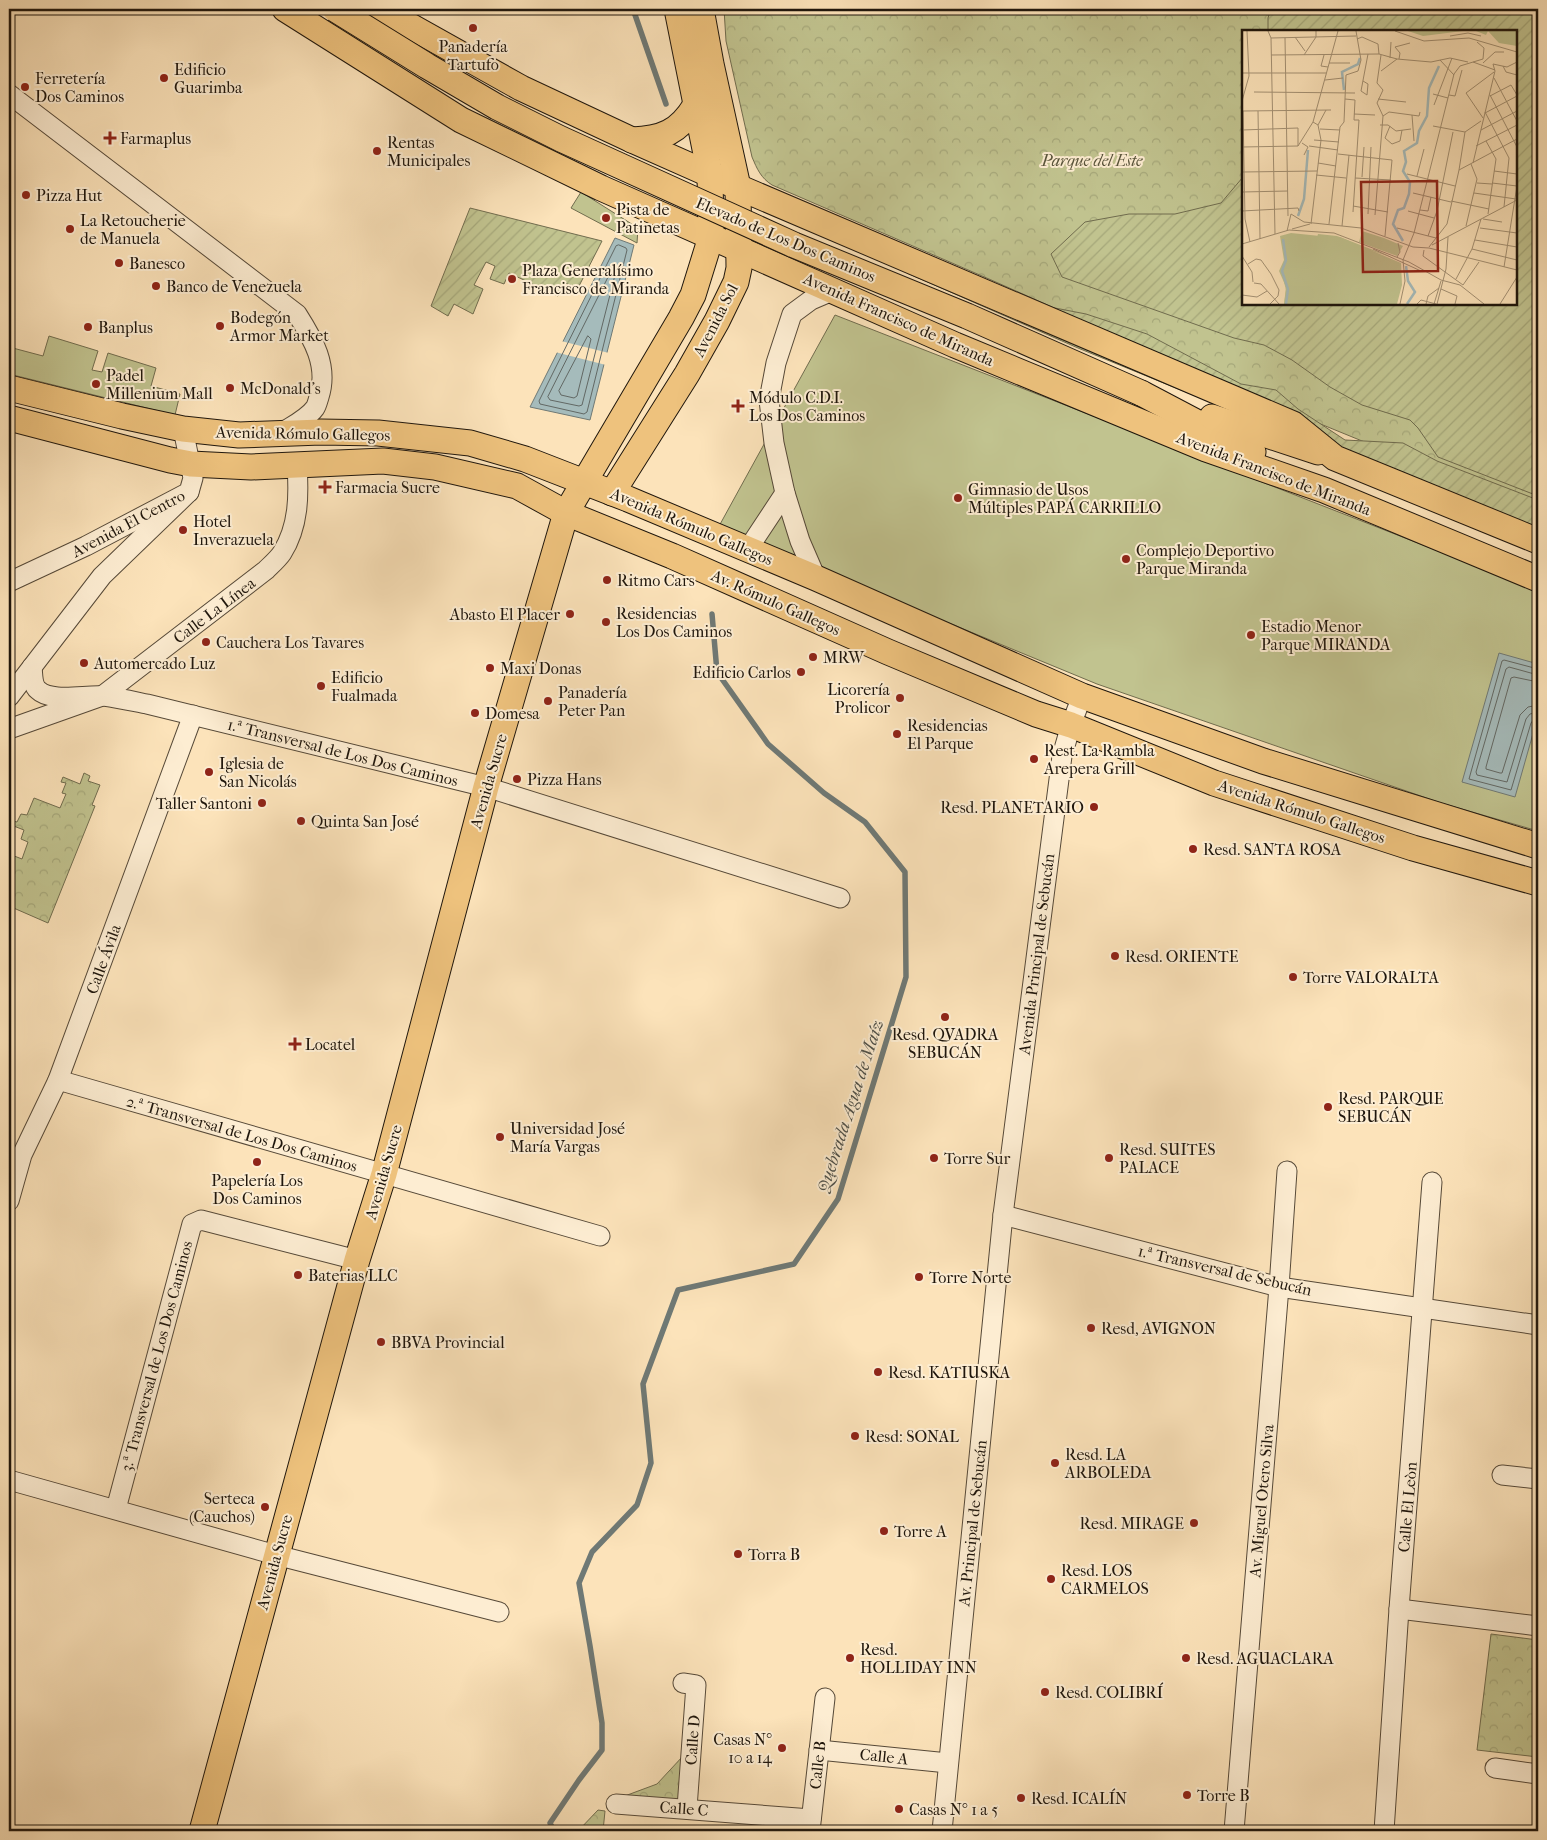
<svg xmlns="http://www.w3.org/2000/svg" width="1547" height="1840" font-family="'IM FELL French Canon',serif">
	<defs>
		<pattern id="forest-crowns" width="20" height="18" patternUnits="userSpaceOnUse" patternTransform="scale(1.25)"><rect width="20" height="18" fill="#c1c38f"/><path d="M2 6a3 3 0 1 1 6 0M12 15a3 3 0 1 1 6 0" fill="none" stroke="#a5a77a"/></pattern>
		<pattern id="garden-furrows" width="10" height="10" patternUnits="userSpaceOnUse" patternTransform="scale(1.25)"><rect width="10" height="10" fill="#c1c38f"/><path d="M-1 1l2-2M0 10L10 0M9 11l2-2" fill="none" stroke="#a5a77a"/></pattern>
	</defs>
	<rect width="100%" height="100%" fill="#fce3ba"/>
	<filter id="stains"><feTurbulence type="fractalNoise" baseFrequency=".004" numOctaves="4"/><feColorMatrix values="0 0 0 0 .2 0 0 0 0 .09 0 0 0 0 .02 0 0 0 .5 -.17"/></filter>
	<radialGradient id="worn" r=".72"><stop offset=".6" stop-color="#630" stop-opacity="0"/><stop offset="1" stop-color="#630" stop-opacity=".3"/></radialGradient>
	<g fill="#c1c38f" stroke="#706c4e">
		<path d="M581,192L638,228L637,243L571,208Z"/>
		<path d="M835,315L1538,590V831L1441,803L1097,684L718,528Z"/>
		<path d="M49,336L98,351L92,370L102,372L108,353L156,368L151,386L180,394L175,415L9,374V347L43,356Z"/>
	</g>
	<g fill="url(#forest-crowns)" stroke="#706c4e" fill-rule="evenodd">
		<path d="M724,9H1538V513L1257,398L989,279L772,185C761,178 757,169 752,157L726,41ZM1243,31H1516V304H1243Z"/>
		<path d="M84,773L90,776L88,781L100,785L92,805L95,806L48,923L9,906V854L22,859L28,842L21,839L24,830L11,825L13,821L17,822L21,814L27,815L34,798L60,808L66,794L62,793L66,783L61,782L63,777L80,784Z"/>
		<path d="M1491,1634L1538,1640V1757L1477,1750Z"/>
		<path d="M683,1756L679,1801L622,1797L657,1784Z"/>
		<path d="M598,1810L605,1811L603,1831H578Z"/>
	</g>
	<g fill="url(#garden-furrows)" stroke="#706c4e">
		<path d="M1271,9H1538V496L1438,457L1418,428L1410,420L1362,405L1330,387L1292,360L1264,345L1234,338L1062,277L1051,254L1085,222L1129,214H1175L1221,203L1243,177V304H1516V31H1268V18Z"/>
		<path d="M470,208L602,241L578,288L565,283L558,296L509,273L504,284L490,279L495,266L486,262L474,285L483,289L473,314L454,304L448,316L431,306Z"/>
		<path d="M907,273L1024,302L1086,314L1147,334L1241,384L1276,390L1298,409L1345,440L1403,443L1437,461L1538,500V530L1357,457L1198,397L1078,348Z"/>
	</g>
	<g fill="#a5bbbb" stroke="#6f7975">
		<path d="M615,238L634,245L590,420L530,407Z"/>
		<path d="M1499,653L1538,664V716L1515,797L1462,782Z"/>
	</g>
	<path fill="#fce3ba" d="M561,341L609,353L606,365L555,352Z"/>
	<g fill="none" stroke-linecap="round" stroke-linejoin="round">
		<g stroke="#626864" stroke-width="1">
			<path d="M619,245L626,248L627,250L587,412L584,414L540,404L539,401L616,246Z"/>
			<path d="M611,272H614L615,275L582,405L579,406L550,400L548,397Z"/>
			<path d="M588,336L591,339L577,396L574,398L561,395L559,391Z"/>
			<path d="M1538,669L1504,660L1502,661L1469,779L1511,790L1531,723L1534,719L1538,718"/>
			<path d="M1538,675L1509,667L1506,669L1476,772L1477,775L1507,782L1526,719L1530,714L1538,712"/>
			<path d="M1538,682L1514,677L1511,678L1486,767V769L1500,773H1502L1520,715L1528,707L1538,705"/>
		</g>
		<g stroke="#6f7975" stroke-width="5.5">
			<path d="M633,9L666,104"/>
			<path d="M554,1831L550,1823L579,1780L602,1750V1723L590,1646L579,1583L592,1552L637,1505L651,1463L643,1384L678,1290L794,1264L838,1199L906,977L905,872L865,822L824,793L768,744L717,672L712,614"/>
		</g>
		<defs>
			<g id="minor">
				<path d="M9,94L297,314C313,339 329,366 319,397C318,400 317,405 315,408C307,419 292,426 281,433"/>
				<path d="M748,549L785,493"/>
				<path d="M816,578L800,541L785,493L774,443L769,400L776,363L792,314L811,300L832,291"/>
				<path d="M9,582L86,546L189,492L193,478L183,429"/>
				<path d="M32,667C33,674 32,685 38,690C51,703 87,694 104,696C118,698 132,701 147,704L486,787L840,898"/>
				<path d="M9,697L102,576L189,492"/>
				<path d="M9,729L102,696L266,570C271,565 278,559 282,553C299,526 299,495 297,465"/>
				<path d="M58,1080L600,1236"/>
				<path d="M9,1201L22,1155L58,1080L193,715"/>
				<path d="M1003,1215L1279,1287L1538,1325"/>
				<path d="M1502,1475L1538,1479"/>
				<path d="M9,1480L276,1555L499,1612"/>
				<path d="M116,1509L192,1224L201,1220L357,1260"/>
				<path d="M1399,1609L1538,1626"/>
				<path d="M683,1683L696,1685L687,1808"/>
				<path d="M819,1750L948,1763"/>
				<path d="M1495,1768L1538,1774"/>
				<path d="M616,1804L811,1819"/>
				<path d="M810,1831L825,1698"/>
				<path d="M942,1831L1003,1215L1062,756L1071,725L1082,696"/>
				<path d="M1234,1831L1279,1287L1287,1171"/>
				<path d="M1384,1831L1399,1609L1432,1182"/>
			</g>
			<g id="major">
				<path d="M285,9L461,120L601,188L955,345L1206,449L1324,490L1538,579"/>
				<path d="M380,9L521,88L632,140L738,187L1293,424L1335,458L1538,541"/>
				<path d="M632,140C662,139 679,132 695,106"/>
				<path d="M9,388L122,416L183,429L239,435L321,432L378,433L470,443L525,459L628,499L816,578L1082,696L1263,761L1538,846"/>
				<path d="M1141,393L1253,452"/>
				<path d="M1212,417L1318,452"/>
				<path d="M9,418L170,460L191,464L251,467L383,461L435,467L517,486L566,513L672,556L888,652L1036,714L1071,725L1214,783L1413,848L1538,883"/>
				<path d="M612,493L687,374L717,321L736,282L739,268L738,187L711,64L701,9"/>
				<path d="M202,1831L357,1260L384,1174L486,787L566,513L681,318L693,295L711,237L710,174L677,9"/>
			</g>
		</defs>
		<use href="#minor" stroke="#564938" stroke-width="21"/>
		<use href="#major" stroke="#1f160c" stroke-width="27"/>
		<use href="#minor" stroke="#fdedd2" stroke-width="19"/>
		<use href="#major" stroke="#eec27d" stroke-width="25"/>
		<defs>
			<path id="major-bridge" d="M335,9L427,66L497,107L561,139L794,245L967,316L1141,393"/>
		</defs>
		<use href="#major-bridge" stroke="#1f160c" stroke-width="27" stroke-linecap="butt"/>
		<use href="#major-bridge" stroke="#eec27d" stroke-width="25"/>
	</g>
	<g fill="#8f2418" stroke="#fdedd2" stroke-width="2">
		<circle cx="473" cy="28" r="5"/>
		<circle cx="164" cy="78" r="5"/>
		<circle cx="25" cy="87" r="5"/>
		<path d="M107.5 130.5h5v5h5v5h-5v5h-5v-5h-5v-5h5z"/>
		<circle cx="377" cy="151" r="5"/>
		<circle cx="26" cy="195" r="5"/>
		<circle cx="606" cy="218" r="5"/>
		<circle cx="70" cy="229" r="5"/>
		<circle cx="119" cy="263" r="5"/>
		<circle cx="512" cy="279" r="5"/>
		<circle cx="156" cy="286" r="5"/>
		<circle cx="220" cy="326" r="5"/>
		<circle cx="88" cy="327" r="5"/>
		<circle cx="96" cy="384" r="5"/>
		<circle cx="230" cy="388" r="5"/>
		<path d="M735.5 398.5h5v5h5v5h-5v5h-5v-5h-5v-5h5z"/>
		<path d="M322.5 479.5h5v5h5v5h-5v5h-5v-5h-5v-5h5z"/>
		<circle cx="958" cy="498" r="5"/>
		<circle cx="183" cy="530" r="5"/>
		<circle cx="1126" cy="559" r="5"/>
		<circle cx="607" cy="580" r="5"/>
		<circle cx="570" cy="614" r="5"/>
		<circle cx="606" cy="622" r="5"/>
		<circle cx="1251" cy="635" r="5"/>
		<circle cx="206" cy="642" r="5"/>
		<circle cx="813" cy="657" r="5"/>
		<circle cx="84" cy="663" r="5"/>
		<circle cx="490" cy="668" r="5"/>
		<circle cx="801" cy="672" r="5"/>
		<circle cx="321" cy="686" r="5"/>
		<circle cx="900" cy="698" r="5"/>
		<circle cx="548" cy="701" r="5"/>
		<circle cx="475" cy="713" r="5"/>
		<circle cx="897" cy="734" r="5"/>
		<circle cx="1034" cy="759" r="5"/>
		<circle cx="209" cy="772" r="5"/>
		<circle cx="517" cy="779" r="5"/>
		<circle cx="262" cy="803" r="5"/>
		<circle cx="1094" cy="807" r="5"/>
		<circle cx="301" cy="821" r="5"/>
		<circle cx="1193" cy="849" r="5"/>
		<circle cx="1115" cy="956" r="5"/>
		<circle cx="1293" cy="977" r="5"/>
		<circle cx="945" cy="1017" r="5"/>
		<path d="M292.5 1036.5h5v5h5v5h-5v5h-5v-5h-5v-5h5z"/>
		<circle cx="1328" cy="1107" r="5"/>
		<circle cx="500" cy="1137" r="5"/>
		<circle cx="934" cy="1158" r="5"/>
		<circle cx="1109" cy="1158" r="5"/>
		<circle cx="257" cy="1162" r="5"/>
		<circle cx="298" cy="1275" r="5"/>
		<circle cx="919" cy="1277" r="5"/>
		<circle cx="1091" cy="1328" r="5"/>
		<circle cx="381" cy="1342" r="5"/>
		<circle cx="878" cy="1372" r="5"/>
		<circle cx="855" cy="1436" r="5"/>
		<circle cx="1055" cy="1463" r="5"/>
		<circle cx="265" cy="1507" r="5"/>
		<circle cx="1194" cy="1523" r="5"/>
		<circle cx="884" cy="1531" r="5"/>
		<circle cx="738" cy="1554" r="5"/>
		<circle cx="1051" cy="1579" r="5"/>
		<circle cx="850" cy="1658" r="5"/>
		<circle cx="1186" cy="1658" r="5"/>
		<circle cx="1045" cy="1692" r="5"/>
		<circle cx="782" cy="1748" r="5"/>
		<circle cx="1187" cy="1795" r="5"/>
		<circle cx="1021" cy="1798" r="5"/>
		<circle cx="899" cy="1809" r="5"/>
	</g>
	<g text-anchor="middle" stroke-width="4" stroke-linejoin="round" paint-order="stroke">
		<g font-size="16" fill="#1f160c" stroke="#fdedd2" text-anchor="start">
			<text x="473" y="52" text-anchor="middle">Panadería<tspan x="473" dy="18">Tartufo</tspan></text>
			<text x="174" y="75">Edificio<tspan x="174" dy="18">Guarimba</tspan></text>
			<text x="35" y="84">Ferretería<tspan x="35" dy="18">Dos Caminos</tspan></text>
			<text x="120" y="144">Farmaplus</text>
			<text x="387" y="148">Rentas<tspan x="387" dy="18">Municipales</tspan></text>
			<text x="36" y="201">Pizza Hut</text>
			<text x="616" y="215">Pista de<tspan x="616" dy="18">Patinetas</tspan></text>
			<text x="80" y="226">La Retoucherie<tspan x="80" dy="18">de Manuela</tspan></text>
			<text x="129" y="269">Banesco</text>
			<text x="522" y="276">Plaza Generalísimo<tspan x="522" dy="18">Francisco de Miranda</tspan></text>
			<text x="166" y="292">Banco de Venezuela</text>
			<text x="230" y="323">Bodegón<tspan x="230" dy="18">Armor Market</tspan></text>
			<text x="98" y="333">Banplus</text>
			<text x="106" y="381">Padel<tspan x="106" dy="18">Millenium Mall</tspan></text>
			<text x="240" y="394">McDonald's</text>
			<text x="749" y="403">Módulo C.D.I.<tspan x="749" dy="18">Los Dos Caminos</tspan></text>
			<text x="335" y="493">Farmacia Sucre</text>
			<text x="968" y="495">Gimnasio de Usos<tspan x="968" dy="18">Múltiples PAPÁ CARRILLO</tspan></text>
			<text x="193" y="527">Hotel<tspan x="193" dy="18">Inverazuela</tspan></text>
			<text x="1136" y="556">Complejo Deportivo<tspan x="1136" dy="18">Parque Miranda</tspan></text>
			<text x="617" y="586">Ritmo Cars</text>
			<text x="616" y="619">Residencias<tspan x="616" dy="18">Los Dos Caminos</tspan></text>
			<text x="560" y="620" text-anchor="end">Abasto El Placer</text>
			<text x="1261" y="632">Estadio Menor<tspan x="1261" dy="18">Parque MIRANDA</tspan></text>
			<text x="216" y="648">Cauchera Los Tavares</text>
			<text x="823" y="663">MRW</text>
			<text x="94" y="669">Automercado Luz</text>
			<text x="500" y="674">Maxi Donas</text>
			<text x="791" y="678" text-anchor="end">Edificio Carlos</text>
			<text x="331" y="683">Edificio<tspan x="331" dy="18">Fualmada</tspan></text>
			<text x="890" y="695" text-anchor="end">Licorería<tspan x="890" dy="18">Prolicor</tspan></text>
			<text x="558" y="698">Panadería<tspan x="558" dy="18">Peter Pan</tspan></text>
			<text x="485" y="719">Domesa</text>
			<text x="907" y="731">Residencias<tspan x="907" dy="18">El Parque</tspan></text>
			<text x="1044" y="756">Rest. La Rambla<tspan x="1044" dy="18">Arepera Grill</tspan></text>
			<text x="219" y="769">Iglesia de<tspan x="219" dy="18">San Nicolás</tspan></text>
			<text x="527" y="785">Pizza Hans</text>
			<text x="252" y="809" text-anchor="end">Taller Santoni</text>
			<text x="1084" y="813" text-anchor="end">Resd. PLANETARIO</text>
			<text x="311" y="827">Quinta San José</text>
			<text x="1203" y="855">Resd. SANTA ROSA</text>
			<text x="1125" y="962">Resd. ORIENTE</text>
			<text x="1303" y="983">Torre VALORALTA</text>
			<text x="945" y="1040" text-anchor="middle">Resd. QVADRA<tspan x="945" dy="18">SEBUCÁN</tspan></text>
			<text x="305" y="1050">Locatel</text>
			<text x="1338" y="1104">Resd. PARQUE<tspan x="1338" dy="18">SEBUCÁN</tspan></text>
			<text x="510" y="1134">Universidad José<tspan x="510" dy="18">María Vargas</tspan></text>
			<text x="1119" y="1155">Resd. SUITES<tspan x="1119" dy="18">PALACE</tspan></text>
			<text x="944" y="1164">Torre Sur</text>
			<text x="257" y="1186" text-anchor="middle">Papelería Los<tspan x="257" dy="18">Dos Caminos</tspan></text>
			<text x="308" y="1281">Baterias LLC</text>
			<text x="929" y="1283">Torre Norte</text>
			<text x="1101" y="1334">Resd, AVIGNON</text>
			<text x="391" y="1348">BBVA Provincial</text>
			<text x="888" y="1378">Resd. KATIUSKA</text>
			<text x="865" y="1442">Resd: SONAL</text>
			<text x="1065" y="1460">Resd. LA<tspan x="1065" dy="18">ARBOLEDA</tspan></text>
			<text x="255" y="1504" text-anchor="end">Serteca<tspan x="255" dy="18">(Cauchos)</tspan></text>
			<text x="1184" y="1529" text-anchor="end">Resd. MIRAGE</text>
			<text x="894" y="1537">Torre A</text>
			<text x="748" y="1560">Torra B</text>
			<text x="1061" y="1576">Resd. LOS<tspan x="1061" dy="18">CARMELOS</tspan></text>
			<text x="860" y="1655">Resd.<tspan x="860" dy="18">HOLLIDAY INN</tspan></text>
			<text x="1196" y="1664">Resd. AGUACLARA</text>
			<text x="1055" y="1698">Resd. COLIBRÍ</text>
			<text x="772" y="1745" text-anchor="end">Casas N°<tspan x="772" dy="18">10 a 14</tspan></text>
			<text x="1197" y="1801">Torre B</text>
			<text x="1031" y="1804">Resd. ICALÍN</text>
			<text x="909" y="1815">Casas N° 1 a 5</text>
		</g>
		<g font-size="16" font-style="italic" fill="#58533a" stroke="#fdedd2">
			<text x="1092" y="166">Parque del Este</text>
		</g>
		<g font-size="16" fill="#1f160c" stroke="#fdedd2">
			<text transform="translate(786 239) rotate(23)" y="6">Elevado de Los Dos Caminos</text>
			<text transform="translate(899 319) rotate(24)" y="6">Avenida Francisco de Miranda</text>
			<text transform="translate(715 320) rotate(-63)" y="6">Avenida Sol</text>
			<text transform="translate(303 433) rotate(1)" y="6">Avenida Rómulo Gallegos</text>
			<text transform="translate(1274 473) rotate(21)" y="6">Avenida Francisco de Miranda</text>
			<text transform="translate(128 523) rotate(-28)" y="6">Avenida El Centro</text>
			<text transform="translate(692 526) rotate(23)" y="6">Avenida Rómulo Gallegos</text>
			<text transform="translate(776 602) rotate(24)" y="6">Av. Rómulo Gallegos</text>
			<text transform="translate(214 610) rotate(-37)" y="6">Calle La Línea</text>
			<text transform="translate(343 752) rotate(14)" y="6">1.ª Transversal de Los Dos Caminos</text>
			<text transform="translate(488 781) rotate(-74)" y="6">Avenida Sucre</text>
			<text transform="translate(1302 811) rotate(18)" y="6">Avenida Rómulo Gallegos</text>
			<text transform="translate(1036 954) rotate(-83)" y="6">Avenida Principal de Sebucán</text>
			<text transform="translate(103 959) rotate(-70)" y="6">Calle Ávila</text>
			<text transform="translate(242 1133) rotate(16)" y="6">2.ª Transversal de Los Dos Caminos</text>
			<text transform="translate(383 1172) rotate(-74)" y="6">Avenida Sucre</text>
			<text transform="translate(1225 1270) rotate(13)" y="6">1.ª Transversal de Sebucán</text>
			<text transform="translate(156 1356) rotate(-75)" y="6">3.ª Transversal de Los Dos Caminos</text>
			<text transform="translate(1261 1501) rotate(-85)" y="6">Av. Miguel Otero Silva</text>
			<text transform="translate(1407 1507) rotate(-85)" y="6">Calle El Leòn</text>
			<text transform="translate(972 1523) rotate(-84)" y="6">Av. Principal de Sebucán</text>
			<text transform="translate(274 1562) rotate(-75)" y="6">Avenida Sucre</text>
			<text transform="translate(692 1740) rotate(-86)" y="6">Calle D</text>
			<text transform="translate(884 1756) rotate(6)" y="6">Calle A</text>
			<text transform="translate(817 1765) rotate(-84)" y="6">Calle B</text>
			<text transform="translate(684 1808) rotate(4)" y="6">Calle C</text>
		</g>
		<g font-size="18" font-style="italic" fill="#4e5049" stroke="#fdedd2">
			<text transform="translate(850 1106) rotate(-72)" y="6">Quebrada Agua de Maíz</text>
		</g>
	</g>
	<g transform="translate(1242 30)">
		<rect width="275" height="275" fill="#fce3ba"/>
		<path d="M120,201L142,208L161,216L155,226L117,212Z" fill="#c1c38f"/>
		<path d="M166,1H221L181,6ZM234,1H275V16L257,13L246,1L244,5ZM49,203L78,206V210L98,207L159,233L160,255L155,274H42L44,257L37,241L42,230L38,206Z" fill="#c1c38f"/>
		<path d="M76,204L95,206L152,228L127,220L145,229L134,234L131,250L134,257L128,265L127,274L121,271L123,274H115V264L114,271H108V263L107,260L106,265L102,264L104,271H90V267L101,263L95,254L97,262L90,266L87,258L88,264L83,274H42L44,260L41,248L54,249V254L59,240L62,256L60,238L63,235L69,230L83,231L66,230L55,240L53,206H69V214H64V219H69V222H77L71,221Z" fill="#c1c38f"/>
		<path fill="none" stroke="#a5bbbb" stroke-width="2.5" d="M102,60L100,42L116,34L118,28M56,186L62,169L66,120M41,209L44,230L40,241L46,259L44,274M161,211L151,194L156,180L162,178L167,164L168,152L161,141L164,132L162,121L175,113L177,101L185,86L187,58L197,36M164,236L166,251L173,262L165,274"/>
		<path fill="none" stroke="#a49174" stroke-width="1" d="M26,1L29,8L33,204M153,1L182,11L227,8L275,22M208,6L226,3L239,6M53,7L63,21M29,8L114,6M43,8L46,186M115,9L120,7L136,14L137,24M235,12L242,18L241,29M29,25L137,24L155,29L189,32L208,28L226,32M62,25L74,7V1M82,25L79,36L86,37M148,28L149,12M157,29L158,23L153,17L168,13M198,30L212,45M231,32L253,40M87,33H108M241,33L253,22H262M261,36L264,42L275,45M139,41L155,29M0,43H84M252,48L275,91M83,50L101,48M121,51L126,54L125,65L119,61L126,24M12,62L113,63M191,64L206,68M207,65L213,66L220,40M248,65L275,117M248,66L269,55L275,65M103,69L113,70L112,90M136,69L164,72M0,71L7,46L5,1M192,75L210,28M1,81L3,189L8,212M1,81L89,80M16,81L18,209M243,82L267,128L262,177M243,83L275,66M112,84L133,85M170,85L172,111M141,86L147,82L177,86L178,82M241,88L224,63L252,42M76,95L84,80M138,95H146L154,101L169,99M148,96L143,108L150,114L158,111L160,100M191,96L223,102M78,99L98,100M0,100L56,98V116M239,100L275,81M72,110L97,112M244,111L254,129L246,184M60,113L66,117L62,125M56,116L71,92L96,1M67,116L96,120M234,116L275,95M0,117L56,116M96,124L150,130L143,206M76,133L94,136M231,133L253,41L251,34L265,37L275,32M217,140L223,102L239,91M252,141L275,144M0,142L75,141M165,144L213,156M74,145L104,148M175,146L182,119M120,147L122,117M113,148L149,150M235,153L250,154M250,153L275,156M0,162L46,161M171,163L209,172M232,163L274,169M209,171L247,179M111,176L146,182M178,180L186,181L189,167M0,181L56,178L57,181M166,181L192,188M111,182L117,90H112M126,184L129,117M133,185L141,86L135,73L141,60L135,53L139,25M241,189L260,192M69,194L79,110L76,95L71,92M87,194L98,97L102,92L104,45L116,41L119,30L114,1M100,196L107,125M224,196L235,149L229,134M155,198L194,208M238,198L275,203M50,199L68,194M45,201L49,184L62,192L119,198L171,217L187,218L275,240M186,206L195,181L211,102M233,210L275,217M0,214L47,200L92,203L167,232L199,250L218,255L242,274M190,215L275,170M187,217L205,194L217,140L275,109M131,219L179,241M230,219L275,230M182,220L181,226L221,255M0,226L10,242L11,252M155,227L158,222L156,213M6,234L14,229L19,230L29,244L37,260L36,266L28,274M262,237L275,156M214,249L230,219L239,189M12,253L19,254L37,274M221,255L237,232M199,259L215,266L213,274M0,265L15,267L25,261M158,274L163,251L161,230L172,203L212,44L218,36L241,29M175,274L179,270L194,274M184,274L186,266L197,258M192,274L199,251M195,274L204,239L206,207M258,274L275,247"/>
		<path fill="#8f2418" fill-opacity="0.15" stroke="#8f2418" stroke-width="2.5" d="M195,151L196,241L121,242L119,152Z"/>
		<rect width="275" height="275" fill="none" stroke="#1f160c" stroke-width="2.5"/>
	</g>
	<rect width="1547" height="1840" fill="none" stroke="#fce3ba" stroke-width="30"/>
	<rect x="10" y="10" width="1527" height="1820" fill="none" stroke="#1f160c" stroke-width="2.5"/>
	<rect x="15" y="15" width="1517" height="1810" fill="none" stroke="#1f160c"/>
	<rect width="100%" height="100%" filter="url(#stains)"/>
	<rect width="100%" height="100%" fill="url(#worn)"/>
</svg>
